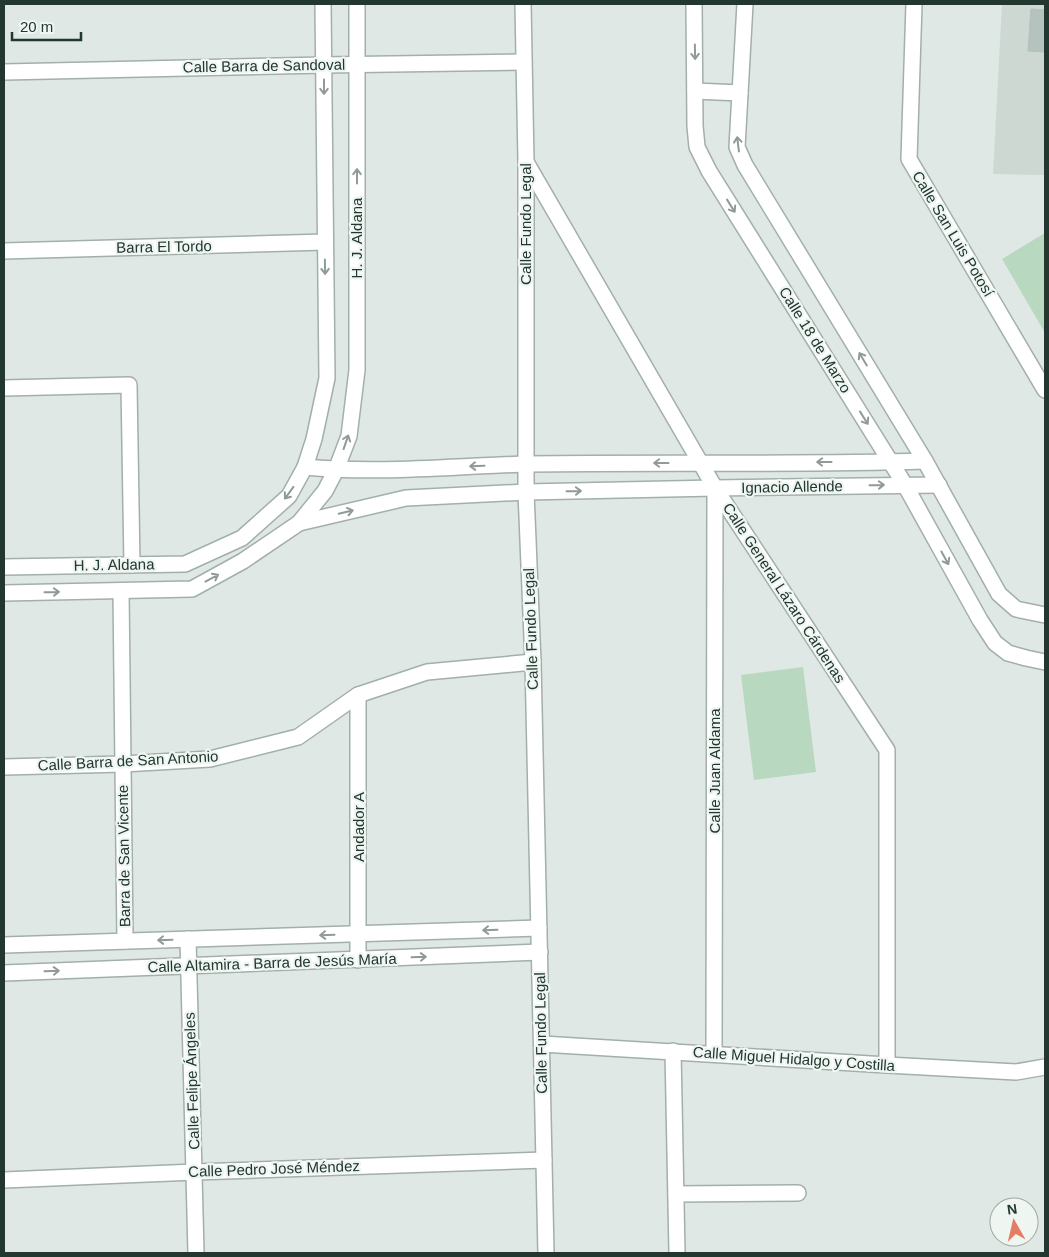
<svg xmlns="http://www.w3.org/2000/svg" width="1049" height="1257" font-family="Helvetica,sans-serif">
	<rect width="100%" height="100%" fill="#dfe8e4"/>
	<path fill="#cdd8d3" d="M1002,4H1045V175L993,174Z"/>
	<g fill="#b9d8c0">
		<path d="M1045,233V333L1002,259Z"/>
		<path d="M803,667L816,772L754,780L741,675Z"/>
	</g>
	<path fill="#b4c3bd" stroke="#b2c1ba" d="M1031,9L1045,10V52L1028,51Z"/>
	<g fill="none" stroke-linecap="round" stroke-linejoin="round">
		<defs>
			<path id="pedestrian" d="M121,591L125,941"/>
			<g id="minor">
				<path d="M694,4L695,126L697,147L709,171L905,485L980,620L995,643L1008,653L1026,658L1045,662"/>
				<path d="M745,4L737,147L745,165L925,461L999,594L1016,609L1045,615"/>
				<path d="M914,4L909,159L1045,390"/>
				<path d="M4,72L324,65L523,62"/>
				<path d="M695,91L740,93"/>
				<path d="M526,162L715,488L887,750V1065"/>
				<path d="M4,251L325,242"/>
				<path d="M4,388L129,385L132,565"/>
				<path d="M305,467C379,474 453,466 528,464C660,462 792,465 925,461"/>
				<path d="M299,523L406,498L526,492L715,488L939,485"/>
				<path d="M4,567L185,564L242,538L289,496L305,467L314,439L327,378L323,4"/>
				<path d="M4,593L192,589L243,561L299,523L325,491L336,470L349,436L357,370V4"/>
				<path d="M358,695V960"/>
				<path d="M4,767L123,764L210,759L298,737L358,695L427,672L533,662"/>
				<path d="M188,939L196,1253"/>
				<path d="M4,945L539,928"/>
				<path d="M4,973L540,952"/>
				<path d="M542,1044L887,1065L1016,1072L1045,1067"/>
				<path d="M673,1051L677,1253"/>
				<path d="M714,1054L715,488"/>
				<path d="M4,1180L195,1172L544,1160"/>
				<path d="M676,1194L798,1193"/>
			</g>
			<path id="tertiary" d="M523,4L526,162V492L533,662L546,1253"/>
		</defs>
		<use href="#pedestrian" stroke="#a3afaa" stroke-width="18"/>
		<use href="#minor" stroke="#a3afaa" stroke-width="18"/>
		<use href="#tertiary" stroke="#a3afaa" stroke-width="18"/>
		<use href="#pedestrian" stroke="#fff" stroke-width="15"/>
		<use href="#minor" stroke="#fff" stroke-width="15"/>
		<use href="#tertiary" stroke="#fff" stroke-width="15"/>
	</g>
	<defs><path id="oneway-shaft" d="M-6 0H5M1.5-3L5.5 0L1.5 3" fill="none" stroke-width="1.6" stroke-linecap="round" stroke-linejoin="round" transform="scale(1.25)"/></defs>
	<g stroke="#909b98">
		<use href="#oneway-shaft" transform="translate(695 52) rotate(89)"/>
		<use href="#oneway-shaft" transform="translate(324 87) rotate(90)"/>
		<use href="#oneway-shaft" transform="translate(738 144) rotate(-97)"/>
		<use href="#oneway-shaft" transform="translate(357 176) rotate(-90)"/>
		<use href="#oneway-shaft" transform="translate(731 206) rotate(58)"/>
		<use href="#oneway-shaft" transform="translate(325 267) rotate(89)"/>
		<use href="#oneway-shaft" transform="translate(863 359) rotate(-121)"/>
		<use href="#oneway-shaft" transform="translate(864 418) rotate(58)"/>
		<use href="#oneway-shaft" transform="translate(346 442) rotate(-71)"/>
		<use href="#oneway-shaft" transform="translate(824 462) rotate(180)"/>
		<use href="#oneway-shaft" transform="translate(661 463) rotate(180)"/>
		<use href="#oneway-shaft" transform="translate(477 466) rotate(178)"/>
		<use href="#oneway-shaft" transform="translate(877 485) rotate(-1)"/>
		<use href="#oneway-shaft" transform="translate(574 491) rotate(-1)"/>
		<use href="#oneway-shaft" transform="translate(289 493) rotate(126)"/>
		<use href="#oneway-shaft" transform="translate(346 512) rotate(-13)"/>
		<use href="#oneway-shaft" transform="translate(945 558) rotate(61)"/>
		<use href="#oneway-shaft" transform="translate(212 578) rotate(-28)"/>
		<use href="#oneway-shaft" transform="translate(52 592) rotate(-1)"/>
		<use href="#oneway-shaft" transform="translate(490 930) rotate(178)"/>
		<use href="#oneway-shaft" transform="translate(327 935) rotate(178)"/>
		<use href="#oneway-shaft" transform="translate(165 940) rotate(178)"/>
		<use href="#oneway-shaft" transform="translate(419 957) rotate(-2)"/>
		<use href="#oneway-shaft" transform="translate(52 971) rotate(-2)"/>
	</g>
	<g text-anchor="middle" stroke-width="4.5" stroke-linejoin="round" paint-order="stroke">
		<g font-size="15" fill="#223730" stroke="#eff6f2">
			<text transform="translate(264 66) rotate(-1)" y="5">Calle Barra de Sandoval</text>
			<text transform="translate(526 224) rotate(-90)" y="5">Calle Fundo Legal</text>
			<text transform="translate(953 234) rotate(59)" y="5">Calle San Luis Potosí</text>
			<text transform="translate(357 238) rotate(-90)" y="5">H. J. Aldana</text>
			<text transform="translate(164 247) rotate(-1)" y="5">Barra El Tordo</text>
			<text transform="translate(815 340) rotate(58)" y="5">Calle 18 de Marzo</text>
			<text transform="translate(792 487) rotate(-1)" y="5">Ignacio Allende</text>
			<text transform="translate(114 565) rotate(-1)" y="5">H. J. Aldana</text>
			<text transform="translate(784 593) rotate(57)" y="5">Calle General Lázaro Cárdenas</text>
			<text transform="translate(531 629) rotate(-92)" y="5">Calle Fundo Legal</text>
			<text transform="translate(128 761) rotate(-3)" y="5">Calle Barra de San Antonio</text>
			<text transform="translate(715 771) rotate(-90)" y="5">Calle Juan Aldama</text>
			<text transform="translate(359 827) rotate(-90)" y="5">Andador A</text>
			<text transform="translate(124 856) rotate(-91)" y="5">Barra de San Vicente</text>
			<text transform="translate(272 963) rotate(-2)" y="5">Calle Altamira - Barra de Jesús María</text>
			<text transform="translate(541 1033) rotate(-91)" y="5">Calle Fundo Legal</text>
			<text transform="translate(794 1059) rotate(4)" y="5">Calle Miguel Hidalgo y Costilla</text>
			<text transform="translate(192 1081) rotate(-92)" y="5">Calle Felipe Ángeles</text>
			<text transform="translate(274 1169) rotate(-2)" y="5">Calle Pedro José Méndez</text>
		</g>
	</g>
	<rect width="1049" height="1257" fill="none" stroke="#223730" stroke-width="10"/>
	<g transform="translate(1014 1222) rotate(352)"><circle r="24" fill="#eff6f2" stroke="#9daaa4"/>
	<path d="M0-4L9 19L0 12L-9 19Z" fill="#e47d61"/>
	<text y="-8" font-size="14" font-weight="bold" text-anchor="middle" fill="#223730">N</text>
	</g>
	<path d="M12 32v8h69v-8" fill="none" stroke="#223730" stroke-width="2.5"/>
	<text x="20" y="32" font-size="15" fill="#223730" stroke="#eff6f2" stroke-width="4" paint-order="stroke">20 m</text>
</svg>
